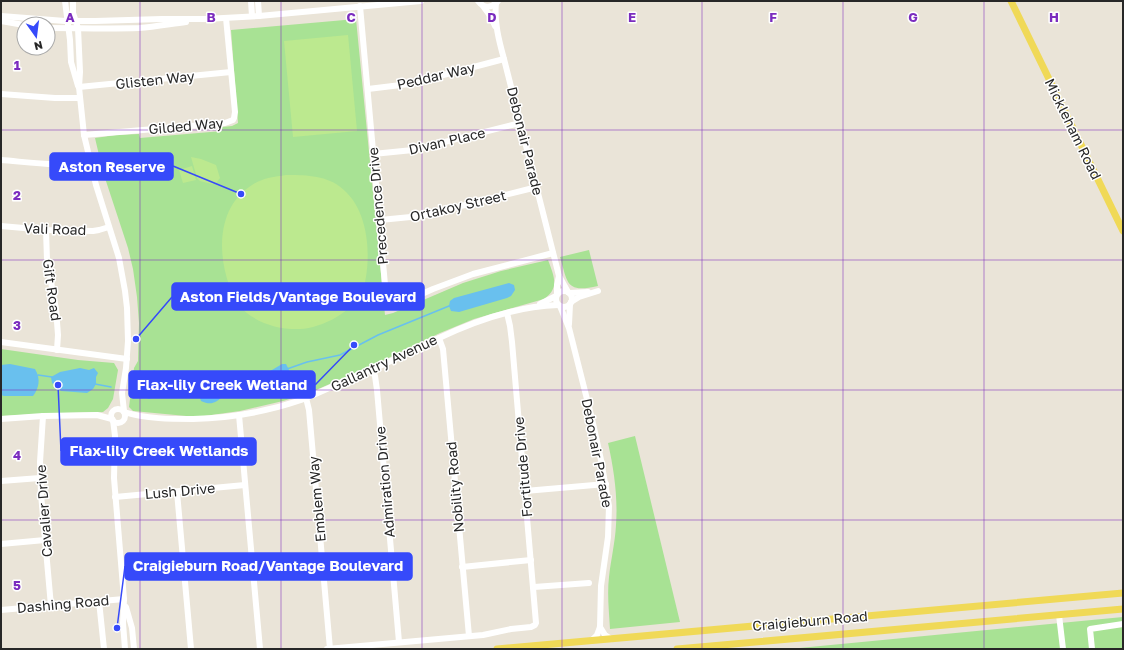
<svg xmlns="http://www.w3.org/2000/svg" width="1124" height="650" font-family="'Golos Text',sans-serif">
	<rect width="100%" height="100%" fill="#eae4d8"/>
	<g fill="#a8e294">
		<path d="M356,19L385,315L393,313L463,283L501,271L548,260C554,276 560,288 544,299L474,319L440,333L378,363L309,393L283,401L240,411L197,417L133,411L129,407L134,368L138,361L139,323L137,297L133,269L128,248L103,172L95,138L116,135L139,134L140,138L222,131V127L232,126L238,123L231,30Z"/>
		<path d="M589,250L598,286C566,293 568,284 560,257Z"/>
		<path d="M1,349L78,360L114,363L118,370L113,399L108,408L103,412L61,413L1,416Z"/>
		<path d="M635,436L680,622L610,629C609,611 607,594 609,577C611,559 615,543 616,525C618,497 614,470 608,443Z"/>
		<path d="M1123,617V649H789Z"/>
	</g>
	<g fill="#bce98f">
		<path d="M348,35L357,131L293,137L284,41Z"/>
		<path d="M191,157L201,159L216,165L220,178L216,183L212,184L200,181L197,178Z"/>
		<path d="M192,166L196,180L183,183L179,170Z"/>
		<path d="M286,175C303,175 324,175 339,186C366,205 371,246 366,277C365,281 365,287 362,291C353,312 322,328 300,329C278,330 252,322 238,304C233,299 231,292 229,285C217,251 218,206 252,185C262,178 274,177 286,175Z"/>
	</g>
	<g fill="#69c0ee">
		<path d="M509,283L514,285L515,290L511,296L507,298L459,312L451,311L449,306L450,301L454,298Z"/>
		<path d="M10,364L35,369C41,379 39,388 33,396H4L1,395V365Z"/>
		<path d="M282,364H286C288,368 292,374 290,379C287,387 263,392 255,394L253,393L259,385L262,376Z"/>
		<path d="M80,368L89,370L94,368L98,373L96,377V384L93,389L87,393L61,391L52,383L51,377L60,372Z"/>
		<path d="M154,370C159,374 165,382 165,389L160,394L149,399L147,398C145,389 148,377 154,370Z"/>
		<path d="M212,386L219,388L222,393L223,396C215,404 210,405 201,401L199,395L200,390L206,387Z"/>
	</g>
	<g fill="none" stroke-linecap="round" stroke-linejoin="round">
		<g stroke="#69c0ee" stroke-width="1.5">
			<path d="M287,369L307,362L340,355L378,335L449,306"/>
			<path d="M38,375L52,377"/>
			<path d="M95,384L111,387"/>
			<path d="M164,389L200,395"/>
			<path d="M136,390L148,391"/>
			<path d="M221,396L241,395L255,392"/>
		</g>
		<g stroke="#fff" stroke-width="6">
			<path d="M65,1L70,40L71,62L78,86"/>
			<path d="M73,1V13L78,28L80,72L79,87L84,135L96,185L119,258L125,291L127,308L128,341L126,368L122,393L124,411"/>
			<path d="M251,1L252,16"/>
			<path d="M258,1L259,16"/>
			<path d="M478,1C484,9 492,8 498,1"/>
			<path d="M496,3C494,22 499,41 504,59L559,276L568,292"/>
			<path d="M360,6L386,296L388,303L393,306L397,305L433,289L473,274L553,253"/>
			<path d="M483,6L491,17L495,26"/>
			<path d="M1,16L65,21H95L162,19H205L259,16L421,1"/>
			<path d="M1,21L24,25"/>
			<path d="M48,28C78,28 109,29 139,28C155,27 170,24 186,22"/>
			<path d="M79,87L231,72"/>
			<path d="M368,89L409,84L504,59"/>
			<path d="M1,94L55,98H80"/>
			<path d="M84,135L225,123L233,120L234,118L235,112L226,18"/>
			<path d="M373,154L413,150L520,123"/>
			<path d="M1,160C28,162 63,168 90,161"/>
			<path d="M380,220L421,216L537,187"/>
			<path d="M1,226L46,230L93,231L99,230L109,227"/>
			<path d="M46,230L47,260L56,309L58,335L57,350"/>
			<circle cx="564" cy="299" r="8"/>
			<path d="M557,293V285L559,276"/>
			<path d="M570,293L588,292"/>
			<path d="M571,302L579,297L598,291"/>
			<path d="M540,304L556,296"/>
			<path d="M560,306L569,328L592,419L601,460L609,506L608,537L601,586L600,627L597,635L591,641"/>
			<path d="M569,324L570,304"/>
			<path d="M439,338L443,349L469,636"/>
			<path d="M1,342L127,359"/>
			<path d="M372,369L375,376L377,390L399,642"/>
			<path d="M306,398L309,410L330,649"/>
			<circle cx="118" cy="416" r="7"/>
			<path d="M124,412C146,419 171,419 193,419C230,418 266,412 301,400C322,392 341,382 362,373C369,370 377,368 384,364C403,356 421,346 439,338C475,321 518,306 558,305"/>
			<path d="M239,415L260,649"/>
			<path d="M43,416L40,462L41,494L51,606"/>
			<path d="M1,419L43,416L97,415L112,419"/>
			<path d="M113,420L115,436L114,478L124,599L123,623L125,649"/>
			<path d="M1,481L40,478"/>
			<path d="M525,491L606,484"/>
			<path d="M177,492L191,649"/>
			<path d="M115,497L245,485"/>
			<path d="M1,544L45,540"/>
			<path d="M462,567L531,560"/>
			<path d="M534,587L589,583"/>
			<path d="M99,601L104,649"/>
			<path d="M126,607L132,628L134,649"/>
			<path d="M1,610L124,599"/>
			<path d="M1059,615L1063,649"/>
			<path d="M600,627L605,635L611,639"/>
			<path d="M327,649L483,635L511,629L531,627L535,625L536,623L512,342L510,326L507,313"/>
			<path d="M1092,649L1090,629L1123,624"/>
		</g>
		<g stroke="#f0d957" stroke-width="7">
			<path d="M1011,1L1123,231"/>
			<path d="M497,649L1123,593"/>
			<path d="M677,649L1123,609"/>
		</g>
	</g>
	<path fill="none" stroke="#7b2cbf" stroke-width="1" stroke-opacity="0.55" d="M140,1V649M281,1V649M422,1V649M562,1V649M702,1V649M843,1V649M984,1V649M1,130H1123M1,260H1123M1,390H1123M1,520H1123"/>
	<g text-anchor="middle" stroke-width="3" stroke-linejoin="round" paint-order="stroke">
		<g font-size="14" fill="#272727" stroke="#fff">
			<text transform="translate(436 76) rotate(-13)" y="5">Peddar Way</text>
			<text transform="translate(155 80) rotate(-6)" y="5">Glisten Way</text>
			<text transform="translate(186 126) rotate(-5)" y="5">Gilded Way</text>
			<text transform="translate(1073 129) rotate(64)" y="5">Mickleham Road</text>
			<text transform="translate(447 141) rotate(-13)" y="5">Divan Place</text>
			<text transform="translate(525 141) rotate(76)" y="5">Debonair Parade</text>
			<text transform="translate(378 206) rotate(-95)" y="5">Precedence Drive</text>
			<text transform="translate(458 206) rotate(-13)" y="5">Ortakoy Street</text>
			<text transform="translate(55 229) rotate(2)" y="5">Vali Road</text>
			<text transform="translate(52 290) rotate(82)" y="5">Gift Road</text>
			<text transform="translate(384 363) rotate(-25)" y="5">Gallantry Avenue</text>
			<text transform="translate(597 453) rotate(79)" y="5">Debonair Parade</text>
			<text transform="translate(523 467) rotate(-95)" y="5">Fortitude Drive</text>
			<text transform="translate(385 482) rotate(-95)" y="5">Admiration Drive</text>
			<text transform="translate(455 487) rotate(-95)" y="5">Nobility Road</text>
			<text transform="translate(180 491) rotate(-5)" y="5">Lush Drive</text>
			<text transform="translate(317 499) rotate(-95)" y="5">Emblem Way</text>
			<text transform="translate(44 511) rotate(-94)" y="5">Cavalier Drive</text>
			<text transform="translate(63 604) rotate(-5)" y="5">Dashing Road</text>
			<text transform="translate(810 621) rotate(-5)" y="5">Craigieburn Road</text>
		</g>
	</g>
	<g font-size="13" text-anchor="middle" font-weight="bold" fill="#7b2cbf" stroke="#fff" stroke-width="3" stroke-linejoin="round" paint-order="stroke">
		<text x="70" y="22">A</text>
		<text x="211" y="22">B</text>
		<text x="351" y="22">C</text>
		<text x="492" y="22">D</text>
		<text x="632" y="22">E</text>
		<text x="773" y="22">F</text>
		<text x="913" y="22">G</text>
		<text x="1054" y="22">H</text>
		<text x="17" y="70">1</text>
		<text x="17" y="200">2</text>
		<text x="17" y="330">3</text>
		<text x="17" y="460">4</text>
		<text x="17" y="590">5</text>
	</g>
	<path fill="none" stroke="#364afa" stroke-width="1.5" d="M241 194L173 166M136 339L172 297M354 345L315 385M58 385L61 451M117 628L125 566"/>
	<g fill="#364afa" stroke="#fff" stroke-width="1.5">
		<circle cx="241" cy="194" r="4"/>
		<circle cx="136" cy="339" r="4"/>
		<circle cx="354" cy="345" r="4"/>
		<circle cx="58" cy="385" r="4"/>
		<circle cx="117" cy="628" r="4"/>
	</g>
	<g fill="#364afa" stroke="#364afa" stroke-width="1.5">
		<rect x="50" y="153" width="123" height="27" rx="4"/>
		<rect x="172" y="283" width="252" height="27" rx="4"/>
		<rect x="129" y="371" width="186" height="27" rx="4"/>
		<rect x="61" y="438" width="195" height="27" rx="4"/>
		<rect x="125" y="553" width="287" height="27" rx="4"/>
	</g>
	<g font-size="15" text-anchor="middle" font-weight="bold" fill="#fff">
		<text x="112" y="172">Aston Reserve</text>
		<text x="298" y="302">Aston Fields/Vantage Boulevard</text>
		<text x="222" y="390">Flax-lily Creek Wetland</text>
		<text x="159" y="456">Flax-lily Creek Wetlands</text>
		<text x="268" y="571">Craigieburn Road/Vantage Boulevard</text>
	</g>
	<rect width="1124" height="650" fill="none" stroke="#272727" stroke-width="4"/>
	<g transform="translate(36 36) rotate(166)"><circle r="19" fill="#ffffff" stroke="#a9a9a9"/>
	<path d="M0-3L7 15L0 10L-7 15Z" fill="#364afa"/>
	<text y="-6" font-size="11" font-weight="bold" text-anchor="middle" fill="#272727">N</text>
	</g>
</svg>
